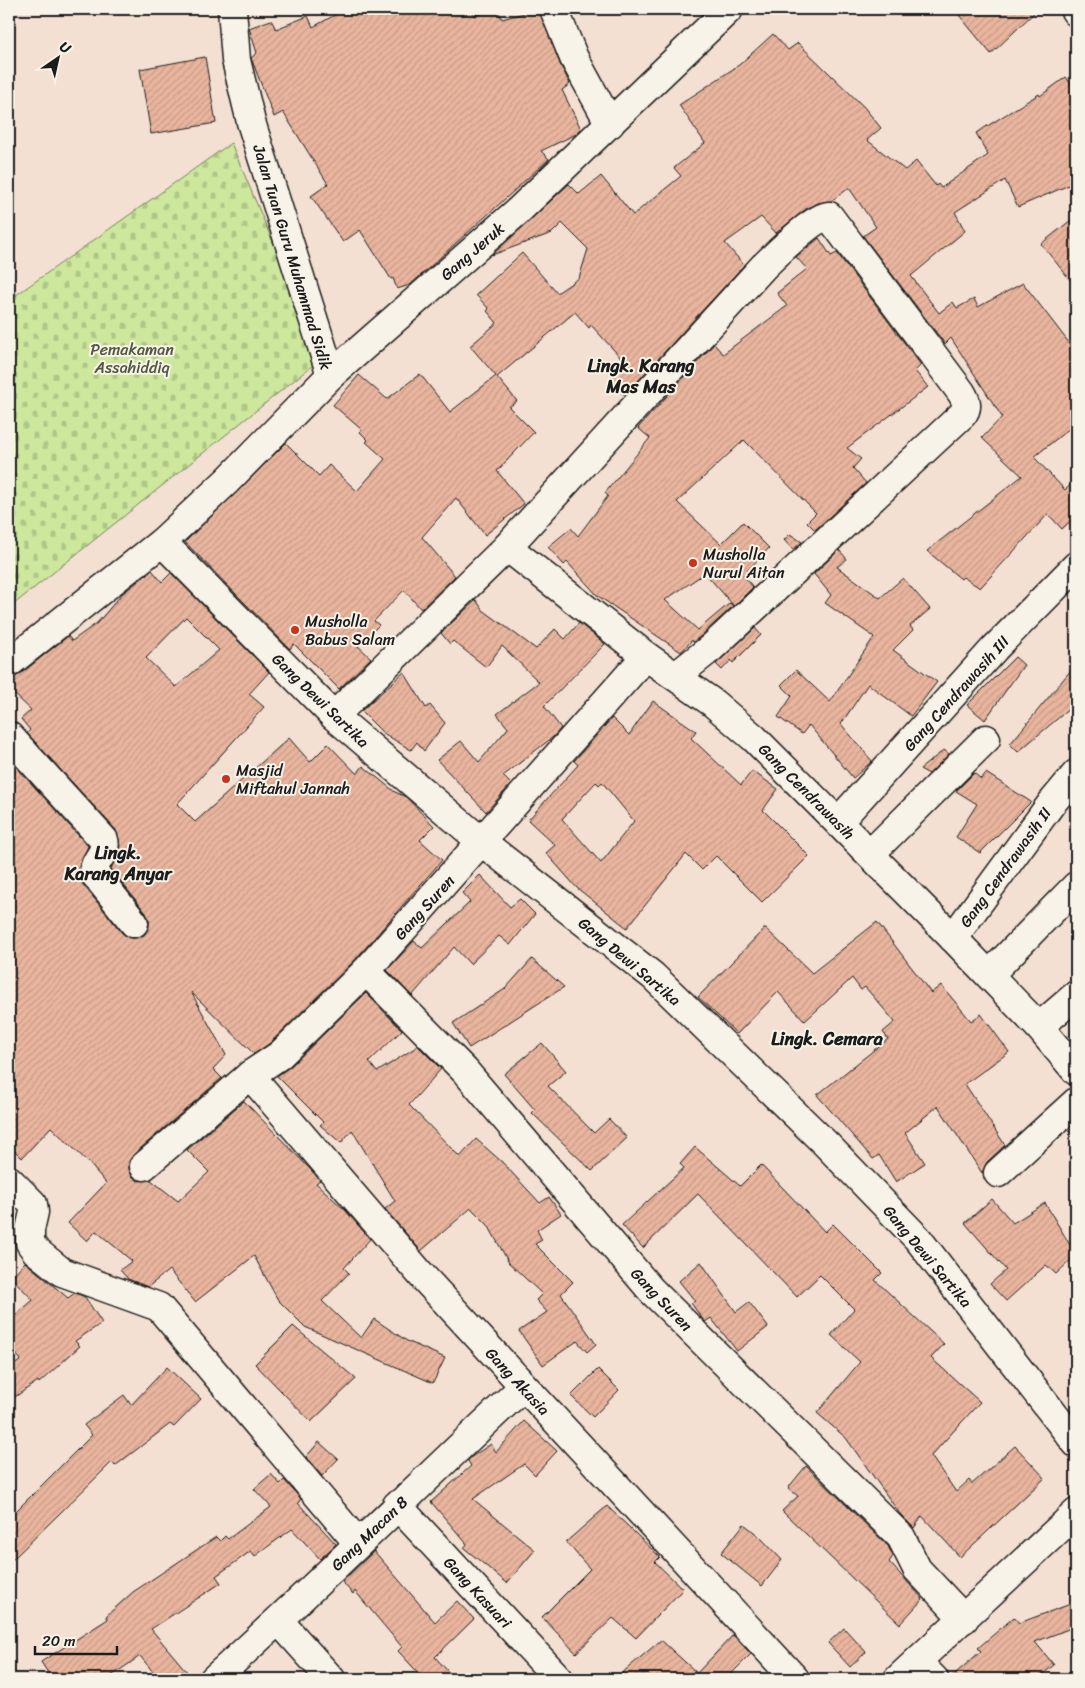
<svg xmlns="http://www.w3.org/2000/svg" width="1085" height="1688" font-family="Sriracha,sans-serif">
	<defs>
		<pattern id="cemetery-stones" width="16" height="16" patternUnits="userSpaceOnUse" patternTransform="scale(1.25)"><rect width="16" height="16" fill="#cde79d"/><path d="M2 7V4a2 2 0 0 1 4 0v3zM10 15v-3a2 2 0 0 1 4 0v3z" fill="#afc687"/></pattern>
		<pattern id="building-hatch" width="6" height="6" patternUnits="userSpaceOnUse" patternTransform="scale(1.25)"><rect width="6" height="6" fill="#eab59e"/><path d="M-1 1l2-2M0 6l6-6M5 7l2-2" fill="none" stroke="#c89b88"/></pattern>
	</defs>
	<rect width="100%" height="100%" fill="#f3e0d2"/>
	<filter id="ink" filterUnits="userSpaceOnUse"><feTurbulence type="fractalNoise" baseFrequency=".02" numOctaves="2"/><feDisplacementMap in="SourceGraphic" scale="10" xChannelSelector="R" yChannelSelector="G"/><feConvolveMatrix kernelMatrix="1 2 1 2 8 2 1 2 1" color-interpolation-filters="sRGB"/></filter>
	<g filter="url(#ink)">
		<path fill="url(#cemetery-stones)" stroke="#74825c" d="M231,143L322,358L9,608V300Z"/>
		<g fill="url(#building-hatch)" stroke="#1c1c1c" fill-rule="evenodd">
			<path d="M346,9H470L475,16L489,9H497L502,19L539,9L560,64L570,84L562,90L581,129L576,134L541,151L549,159L410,285L397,289L393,278L391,279L360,230L343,242L311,196L328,184L283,112L274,117L251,58L257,53L249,28L271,20L276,29L308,16L313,27Z"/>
			<path d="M954,9H1038L991,54Z"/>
			<path d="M773,34L788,50L798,43L864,107L881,128L867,140L905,170L916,161L936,186L938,184L941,188L988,155L976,133L1039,94L1040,96L1066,77L1076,91V182L1018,207L1005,180L955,212L965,231L911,276L939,313L953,302L957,308L974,299L978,307L1023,283L1076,352V423L1034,457L1065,490L1076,480V516L1062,529L1048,514L980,588L963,577L961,579L927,551L1022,476L982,438L1002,417L951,338L945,344L863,236L876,227L849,188L831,201L818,203L806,209L776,233L761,217L725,243L744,265L625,395L608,384L623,360L591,325L589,328L575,312L497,377L517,401L509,407L534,432L497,471L524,504L485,535L456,498L422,537L455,576L421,609L404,590L374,621L379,625L358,646L371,658L339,689L294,644L290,649L185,542L286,443L319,476L329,465L357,491L385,459L366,442L368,440L360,432L362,430L333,405L359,375L387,399L420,374L450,412L496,376L470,346L497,323L487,311L489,309L476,295L522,253L557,293L579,278L588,249L562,223L552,233L492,255L569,184L579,194L601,176L633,215L681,176L674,168L705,143L679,105L739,65Z"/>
			<path d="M205,57L216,123L151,134L140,69Z"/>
			<path d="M1076,216V287L1041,244Z"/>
			<path d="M819,238L831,256L837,253L921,365L915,371L928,387L847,448L861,459L853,468L866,483L815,530L807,522L816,513L744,440L677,502L721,544L743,522L769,548L743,575L753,587L734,606L705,573L665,600L698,630L730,603L733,606L701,636L693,642L692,640L681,652L598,596L567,562L564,565L548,547L571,528L578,536L608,496L605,493L650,438L638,428L714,344L723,354L787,306L777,293L807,269L796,257Z"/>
			<path d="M790,534L802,542L793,550L784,540Z"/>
			<path d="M839,550L847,559L837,567L880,598L903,578L930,609L910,626L913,630L893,650L937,682L911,716L868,684L841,724L872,761L853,778L809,725L802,734L778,717L792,696L781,685L796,670L830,702L874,637L825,603L831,595L814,574Z"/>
			<path d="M152,570L162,582L171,573L269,672L249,694L264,707L177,804L195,822L289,738L310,762L328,744L357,774L363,766L395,792L406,797L434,826L420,840L442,860L355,960L270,1043L254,1054L191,992L226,1055L213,1069L222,1078L134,1154L129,1161V1169L132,1176L138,1181L151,1180L178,1201L209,1172L187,1150L244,1101L312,1171L320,1180L316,1183L345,1210L370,1239L344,1268L349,1273L322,1301L361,1338L374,1319L407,1341L445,1358L433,1383L305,1327L278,1300L254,1256L195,1302L169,1270L148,1287L128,1279L120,1270L132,1261L96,1231L87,1241L68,1223L106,1183L89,1163L51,1127L22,1158L9,1145V759L88,846L79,867L81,882L122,933L129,938H137L144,935L149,928V921L146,913L111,869L120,847L116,830L27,733L30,730L21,719L31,710L9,689V679L19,675L68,636L72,641L97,623L122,594ZM186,617L219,650L176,687L146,658Z"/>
			<path d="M476,600L483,610L536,649L555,629L565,639L579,623L605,644L544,706L561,728L553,737L503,776L511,784L486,812L437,760L461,741L479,762L508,728L497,714L539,682L502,646L486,667L453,641L450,644L441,633Z"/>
			<path d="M755,628L761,635L733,663L731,660L722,670L716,664Z"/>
			<path d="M1015,657L1024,665L985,720L967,705Z"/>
			<path d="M1076,664V703L1018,752L1010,744Z"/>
			<path d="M404,672L426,708L430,705L445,723L424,751L417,742L411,750L383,733L361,711Z"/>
			<path d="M653,701L696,731L691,738L741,785L752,771L778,789L763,810L809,856L762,902L716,856L702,870L686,854L627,928L577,888L546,853L555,845L528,820L578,765L574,761L612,718L629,735ZM596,782L599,785L602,782L634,821L601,863L562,819Z"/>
			<path d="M944,750L949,754L929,774L920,769Z"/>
			<path d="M974,773L981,779L986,773L1031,802L980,853L956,837L977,804L956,791Z"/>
			<path d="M480,875L510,907L520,899L535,914L510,945L499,936L470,964L454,947L412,996L387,970L414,941L422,948L470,902L462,893Z"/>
			<path d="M877,922L931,993L941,985L971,1021L981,1014L1009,1052L965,1084L1005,1145L987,1162L982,1173L938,1106L905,1133L925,1163L896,1182L879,1155L873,1159L817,1095L888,1039L883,1032L895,1022L865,987L861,990L852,978L805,1021L778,992L737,1034L698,997L765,928L812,973Z"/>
			<path d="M532,959L564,987L469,1048L453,1023L505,989Z"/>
			<path d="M366,993L402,1030L369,1062L377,1072L418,1046L441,1069L409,1105L460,1157L476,1139L502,1162L540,1203L549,1197L561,1214L537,1230L542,1240L535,1244L573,1282L561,1294L596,1344L587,1352L577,1341L543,1365L519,1331L547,1312L536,1300L542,1294L509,1263L488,1225L471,1208L421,1251L385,1209L395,1201L352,1130L341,1143L320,1125L323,1122L277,1076L291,1066Z"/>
			<path d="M542,1043L566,1071L548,1086L594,1133L609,1119L627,1138L592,1171L532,1113L535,1110L504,1074Z"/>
			<path d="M695,1147L740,1186L761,1165L825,1232L833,1224L882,1273L875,1280L944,1344L931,1358L980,1402L931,1456L956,1492L969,1480L972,1484L1015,1446L1045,1478L960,1557L922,1516L914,1528L900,1514L846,1438L817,1413L860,1362L831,1335L854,1309L820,1275L797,1297L698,1194L643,1248L622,1225L684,1168L680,1164Z"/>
			<path d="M992,1199L1013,1223L1045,1203L1076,1255L1056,1274L1046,1265L1006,1301L990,1284L1006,1270L965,1223Z"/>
			<path d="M25,1262L68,1298L75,1293L85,1297L102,1323L75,1341L80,1346L39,1383L38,1381L9,1401V1369L21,1360L9,1346V1321L33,1300L11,1277Z"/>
			<path d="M701,1262L736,1312L749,1302L768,1327L737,1351L711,1318L705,1322L701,1317L691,1303L695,1301L679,1281Z"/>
			<path d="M293,1326L356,1379L311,1422L255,1364Z"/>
			<path d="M167,1367L201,1399L174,1427L170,1424L115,1466L112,1462L9,1563V1518L92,1435L84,1425L124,1395L131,1405Z"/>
			<path d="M598,1369L619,1390L593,1417L571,1396Z"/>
			<path d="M524,1421L557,1451L535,1475L524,1464L473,1499L535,1550L507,1583L464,1548L467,1544L431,1502L471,1466L468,1461L470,1458L491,1444L496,1452Z"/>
			<path d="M319,1442L338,1459L322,1476L306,1457Z"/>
			<path d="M806,1466L888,1546L893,1556L889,1562L923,1599L900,1624L782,1511L798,1496L788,1488Z"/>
			<path d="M271,1474L280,1484L284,1480L301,1499L298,1503L336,1544L320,1559L292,1529L255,1556L251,1551L216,1576L221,1583L151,1629L193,1679H159L140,1656L107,1679H52L41,1662L108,1619L106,1616L133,1592L216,1537L220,1541L225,1536L228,1539L271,1507L254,1489Z"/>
			<path d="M607,1506L660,1557L655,1562L683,1589L636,1638L613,1618L576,1653L542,1617L590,1569L566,1542Z"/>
			<path d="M744,1524L759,1536L782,1560L762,1586L721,1553Z"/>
			<path d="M374,1551L435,1622L457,1601L474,1619L435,1657L455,1679H424L398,1651L402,1647L355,1591L353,1594L342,1582Z"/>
			<path d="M1076,1602V1626L1035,1642L1054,1665L1037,1679H949L981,1651L978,1648L1014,1617L1019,1623Z"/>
			<path d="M844,1628L866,1652L850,1667L828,1643Z"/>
			<path d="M733,1635L751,1654L726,1679H615L661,1640L697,1673Z"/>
		</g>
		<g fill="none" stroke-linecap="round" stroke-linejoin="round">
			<defs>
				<g id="minor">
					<path d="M554,9L574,58L610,124"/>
					<path d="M1074,9L1076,12"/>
					<path d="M331,375L518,211L729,9"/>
					<path d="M162,542L334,716L482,842L653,976L827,1145L918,1239L1076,1443"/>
					<path d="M507,547L646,656L713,703L754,738L953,938L1039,1027L1076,1071"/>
					<path d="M9,663L162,542L227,481L331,375L251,122L236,60L232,9"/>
					<path d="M334,716L507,547L764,266C777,254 813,217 829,216L961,392C966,400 969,407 962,415L711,648L676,676"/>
					<path d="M9,736L104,840C108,853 93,860 94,873L134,923"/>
					<path d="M838,822L995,648L1076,566"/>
					<path d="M870,854L986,739"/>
					<path d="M953,938L1051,804L1076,774"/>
					<path d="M366,971L465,1071L651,1290L901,1537L917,1569L964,1619"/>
					<path d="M989,975L1076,886"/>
					<path d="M1039,1027L1076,995"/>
					<path d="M250,1075L424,1278L795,1679"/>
					<path d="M144,1166L250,1075L280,1055L366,971L646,656"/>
					<path d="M998,1173L1076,1102"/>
					<path d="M9,1180L33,1204L34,1212L30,1230V1243L36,1251L62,1272L159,1307L358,1543"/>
					<path d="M397,1505L559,1679"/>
					<path d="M279,1621L331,1679"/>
					<path d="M917,1662L934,1679"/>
					<path d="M214,1679C320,1584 419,1484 523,1387"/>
					<path d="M898,1679L1076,1513"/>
				</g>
			</defs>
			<use href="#minor" stroke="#1c1c1c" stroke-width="31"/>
			<use href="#minor" stroke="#f7f3e8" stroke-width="28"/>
		</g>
	</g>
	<g fill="#c8321e" stroke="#f7f3e8" stroke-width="2">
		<circle cx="693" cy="563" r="5"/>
		<circle cx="295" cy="630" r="5"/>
		<circle cx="226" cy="779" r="5"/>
	</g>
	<g text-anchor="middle" stroke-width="4" stroke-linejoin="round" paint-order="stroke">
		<g font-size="16" fill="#1c1c1c" stroke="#f7f3e8">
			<text transform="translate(472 251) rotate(-41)" y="6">Gang Jeruk</text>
			<text transform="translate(293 257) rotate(73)" y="6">Jalan Tuan Guru Muhammad Sidik</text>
			<text transform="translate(956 693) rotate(-48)" y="6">Gang Cendrawasih III</text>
			<text transform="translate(321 700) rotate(44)" y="6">Gang Dewi Sartika</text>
			<text transform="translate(807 791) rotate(45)" y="6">Gang Cendrawasih</text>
			<text transform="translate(1005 867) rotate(-54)" y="6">Gang Cendrawasih II</text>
			<text transform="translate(424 907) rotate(-48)" y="6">Gang Suren</text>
			<text transform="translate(630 961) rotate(40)" y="6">Gang Dewi Sartika</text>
			<text transform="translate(928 1256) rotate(50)" y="6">Gang Dewi Sartika</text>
			<text transform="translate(662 1299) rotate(46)" y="6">Gang Suren</text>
			<text transform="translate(518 1381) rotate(47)" y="6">Gang Akasia</text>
			<text transform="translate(369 1533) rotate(-44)" y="6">Gang Macan 8</text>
			<text transform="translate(478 1592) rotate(47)" y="6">Gang Kasuari</text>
		</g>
		<g font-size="16" fill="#515943" stroke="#f7f3e8">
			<text x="132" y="355">Pemakaman<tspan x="132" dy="18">Assahiddiq</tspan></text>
		</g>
		<g font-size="16" fill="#1c1c1c" stroke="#f7f3e8" text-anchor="start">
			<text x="703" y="560">Musholla<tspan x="703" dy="18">Nurul Aitan</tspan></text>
			<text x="305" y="627">Musholla<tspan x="305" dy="18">Babus Salam</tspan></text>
			<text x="236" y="776">Masjid<tspan x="236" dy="18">Miftahul Jannah</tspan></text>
		</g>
		<g font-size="18" font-weight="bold" fill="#1c1c1c" stroke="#f7f3e8">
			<text x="641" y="372">Lingk. Karang<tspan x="641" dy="21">Mas Mas</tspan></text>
			<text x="118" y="859">Lingk.<tspan x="118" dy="21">Karang Anyar</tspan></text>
			<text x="827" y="1045">Lingk. Cemara</text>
		</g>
	</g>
	<rect width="1085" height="1688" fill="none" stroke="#f7f3e8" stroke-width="30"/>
	<rect x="15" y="15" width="1055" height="1658" fill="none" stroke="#1c1c1c" stroke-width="2" filter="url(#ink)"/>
	<g transform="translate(58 58) rotate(34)" stroke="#f7f3e8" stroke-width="4" paint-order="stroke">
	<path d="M0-4L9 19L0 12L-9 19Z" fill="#1c1c1c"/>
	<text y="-8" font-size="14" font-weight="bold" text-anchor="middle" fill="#1c1c1c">U</text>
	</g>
	<path d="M35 1646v8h82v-8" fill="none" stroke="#1c1c1c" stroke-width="2.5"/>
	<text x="42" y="1646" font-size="15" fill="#1c1c1c" stroke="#f7f3e8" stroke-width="4" paint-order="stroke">20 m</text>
</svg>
